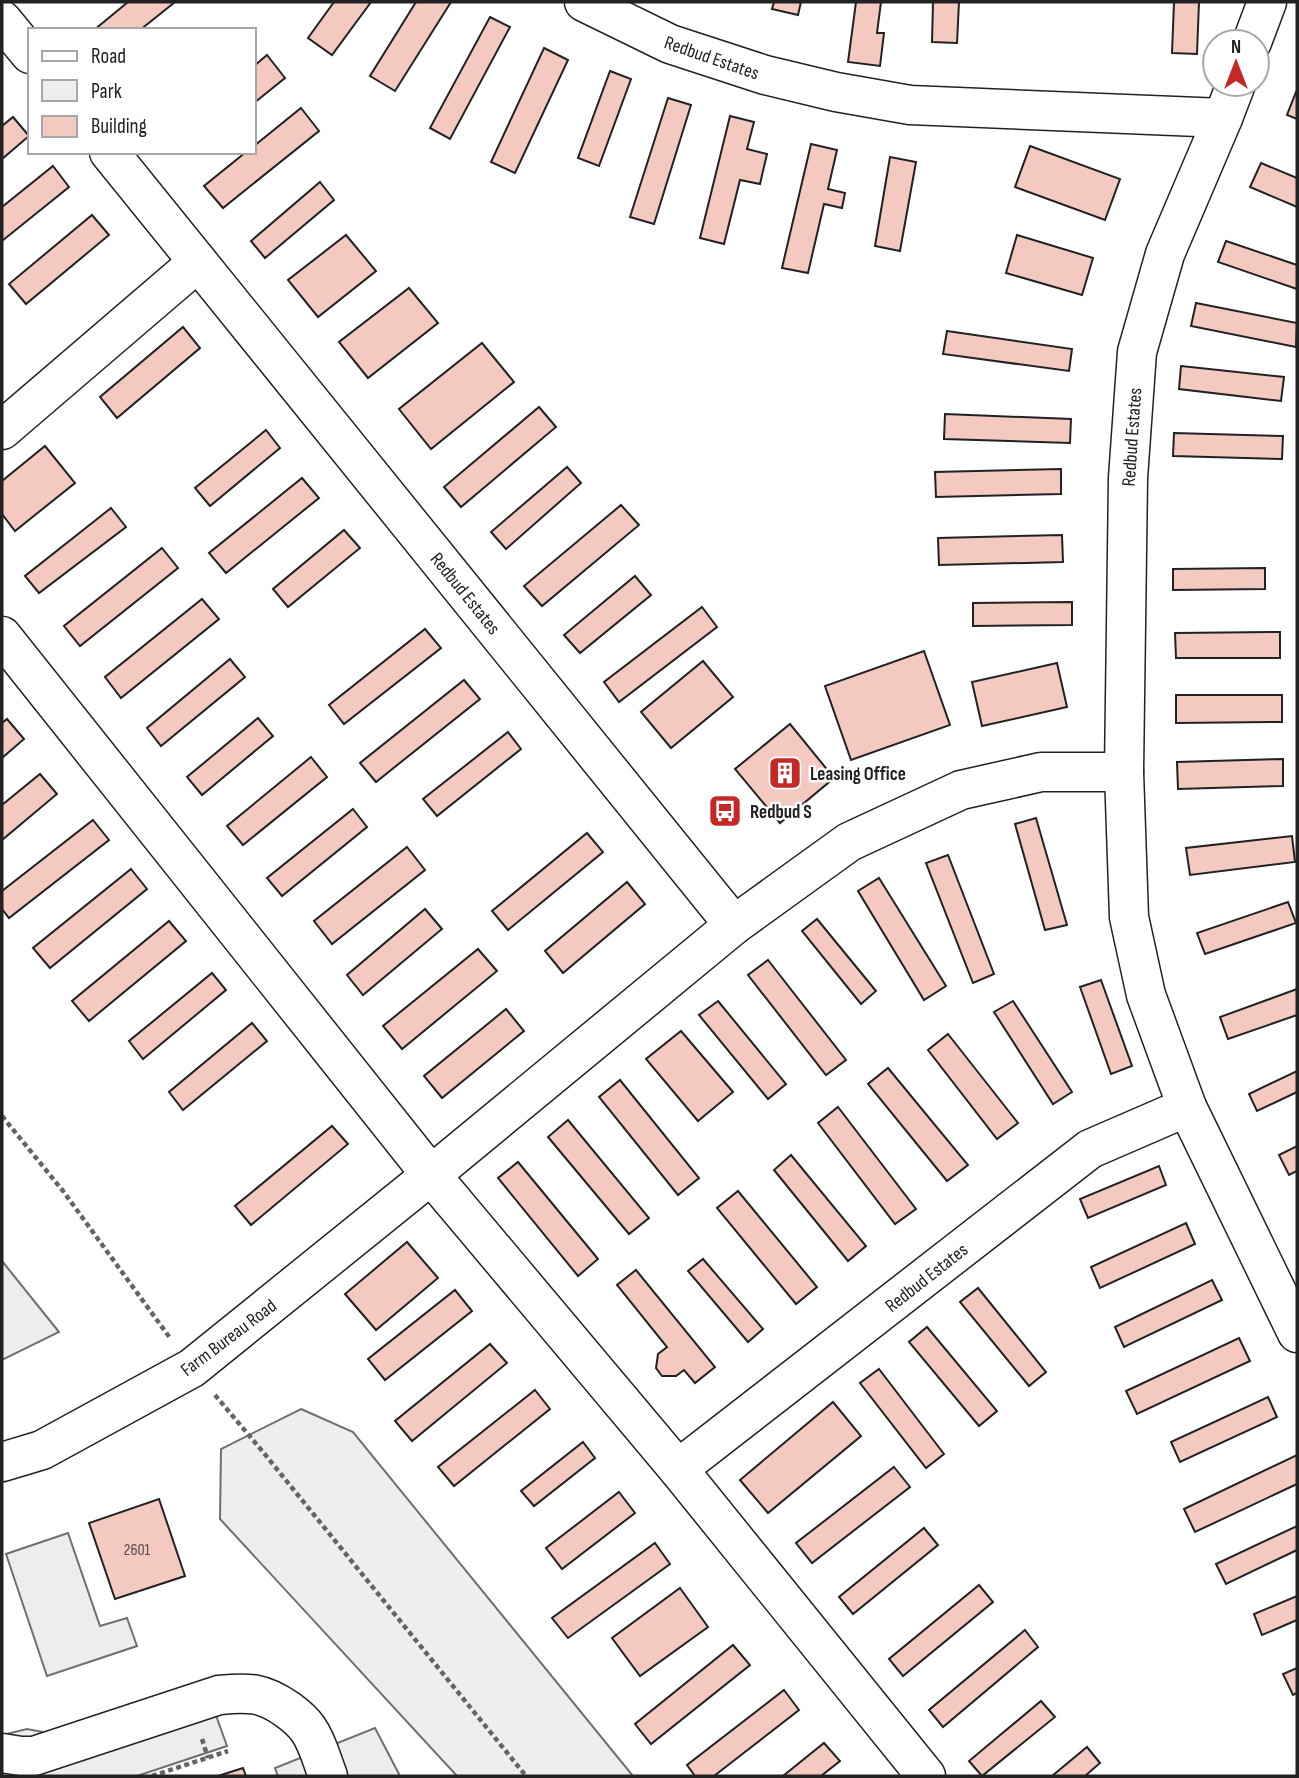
<svg xmlns="http://www.w3.org/2000/svg" width="1299" height="1778" font-family="'Sofia Sans Condensed',sans-serif">
	<rect width="100%" height="100%" fill="#fff"/>
	<path fill="#eee" stroke="#6f6f6f" stroke-width="2" d="M301,1409L353,1432L633,1776H457L220,1519L221,1449Z"/>
	<g fill="#ededed" stroke="#6f6f6f" stroke-width="2">
		<path d="M2,1261L59,1332L2,1360Z"/>
		<path d="M68,1533L100,1626L127,1618L137,1646L47,1676L6,1554Z"/>
		<path d="M204,1682L227,1746L137,1776H2V1735L27,1729L48,1733Z"/>
		<path d="M375,1728L400,1776H278L275,1768Z"/>
	</g>
	<g fill="#f3c9c0" stroke="#222" stroke-width="2">
		<path d="M128,2H175L140,30H94Z"/>
		<path d="M334,2H371L332,55L308,38Z"/>
		<path d="M416,2H451L395,91L370,76Z"/>
		<path d="M774,2H801L798,15L772,9Z"/>
		<path d="M856,2H881L877,33H884L880,66L848,62Z"/>
		<path d="M933,2H959L957,43L932,42Z"/>
		<path d="M1174,2H1199L1197,54L1172,53Z"/>
		<path d="M490,17L510,27L450,139L430,128Z"/>
		<path d="M544,48L568,60L515,173L491,162Z"/>
		<path d="M267,55L285,78L254,103V66Z"/>
		<path d="M610,71L631,79L599,166L578,158Z"/>
		<path d="M1296,92L1297,93V119L1287,115Z"/>
		<path d="M668,98L691,105L654,224L630,217Z"/>
		<path d="M301,108L319,131L223,208L204,186L246,152H254V146Z"/>
		<path d="M730,116L754,122L747,149L767,154L760,184L740,180L724,244L700,238Z"/>
		<path d="M13,117L29,136L2,159V126Z"/>
		<path d="M811,144L837,150L828,189L845,193L842,208L824,204L808,273L782,268Z"/>
		<path d="M1030,146L1120,179L1105,220L1015,187Z"/>
		<path d="M890,157L916,162L900,251L875,246Z"/>
		<path d="M1261,163L1297,178V207L1250,187Z"/>
		<path d="M53,166L69,187L2,241V207Z"/>
		<path d="M320,182L334,200L265,258L251,241Z"/>
		<path d="M92,215L109,235L26,304L9,284Z"/>
		<path d="M346,235L376,271L318,317L288,280Z"/>
		<path d="M1017,235L1093,258L1082,295L1006,273Z"/>
		<path d="M1226,241L1297,265V289L1218,262Z"/>
		<path d="M409,288L438,323L368,378L339,342Z"/>
		<path d="M1196,303L1297,323L1296,347L1191,326Z"/>
		<path d="M183,327L200,348L117,418L100,397Z"/>
		<path d="M947,331L1072,349L1069,371L943,354Z"/>
		<path d="M482,343L514,382L431,449L399,409Z"/>
		<path d="M1181,366L1284,377L1281,401L1179,389Z"/>
		<path d="M539,407L556,427L461,507L444,487Z"/>
		<path d="M945,414L1071,419L1070,443L944,439Z"/>
		<path d="M266,430L280,448L210,506L195,488Z"/>
		<path d="M1174,433L1283,436L1282,459L1173,456Z"/>
		<path d="M45,446L75,483L15,531L2,514V481Z"/>
		<path d="M567,467L581,483L506,549L491,532Z"/>
		<path d="M1061,469V494L936,497L935,472Z"/>
		<path d="M302,478L319,498L226,573L209,553Z"/>
		<path d="M621,505L639,525L542,606L524,586Z"/>
		<path d="M111,508L126,527L39,593L25,576Z"/>
		<path d="M344,530L360,548L288,607L273,589Z"/>
		<path d="M1062,535L1063,562L939,565L938,538Z"/>
		<path d="M162,548L178,568L80,646L64,626Z"/>
		<path d="M1265,568V589L1173,590V569Z"/>
		<path d="M635,576L651,595L580,653L564,635Z"/>
		<path d="M202,599L219,619L121,698L105,677Z"/>
		<path d="M1072,602V625L973,626V603Z"/>
		<path d="M702,607L717,627L619,702L604,682Z"/>
		<path d="M425,629L441,648L344,724L329,705Z"/>
		<path d="M1280,632V658H1176L1175,633Z"/>
		<path d="M924,651L950,725L851,760L825,686Z"/>
		<path d="M230,659L245,677L161,746L147,728Z"/>
		<path d="M703,661L733,697L671,748L641,712Z"/>
		<path d="M1057,663L1067,707L982,726L972,682Z"/>
		<path d="M464,680L480,699L376,782L360,763Z"/>
		<path d="M1176,695H1282V722L1176,723Z"/>
		<path d="M258,718L273,736L202,795L187,777Z"/>
		<path d="M7,719L24,739L2,758V723Z"/>
		<path d="M790,724L834,778L780,823L735,769Z"/>
		<path d="M508,732L521,749L437,816L423,799Z"/>
		<path d="M311,757L327,777L243,845L227,826Z"/>
		<path d="M1283,759V786L1178,789L1177,762Z"/>
		<path d="M40,774L57,794L2,840V805Z"/>
		<path d="M353,809L367,827L282,896L267,878Z"/>
		<path d="M1036,818L1067,925L1045,930L1015,824Z"/>
		<path d="M93,820L109,840L9,918L2,909V891Z"/>
		<path d="M587,833L603,852L508,930L492,911Z"/>
		<path d="M1292,836L1295,862L1190,875L1186,848Z"/>
		<path d="M407,847L425,870L332,944L314,921Z"/>
		<path d="M948,855L994,974L973,983L926,863Z"/>
		<path d="M131,869L147,889L50,968L33,948Z"/>
		<path d="M879,878L946,986L924,1000L858,891Z"/>
		<path d="M627,882L645,904L563,973L545,951Z"/>
		<path d="M1288,902L1296,923L1205,954L1197,933Z"/>
		<path d="M425,909L442,929L363,995L347,975Z"/>
		<path d="M817,919L876,991L861,1004L802,931Z"/>
		<path d="M169,921L186,941L89,1021L72,1001Z"/>
		<path d="M478,949L497,971L402,1049L383,1026Z"/>
		<path d="M768,960L846,1060L826,1075L748,975Z"/>
		<path d="M212,973L226,990L143,1059L129,1041Z"/>
		<path d="M1101,980L1132,1066L1111,1074L1080,987Z"/>
		<path d="M1297,989V1015L1228,1039L1220,1017Z"/>
		<path d="M718,1001L786,1084L768,1099L699,1015Z"/>
		<path d="M1013,1001L1072,1092L1053,1104L994,1012Z"/>
		<path d="M506,1009L524,1031L442,1098L424,1076Z"/>
		<path d="M252,1023L267,1041L183,1110L169,1092Z"/>
		<path d="M681,1031L733,1092L698,1121L646,1059Z"/>
		<path d="M948,1034L1018,1123L997,1139L928,1050Z"/>
		<path d="M888,1068L968,1165L947,1181L868,1084Z"/>
		<path d="M1297,1071V1092L1257,1111L1249,1094Z"/>
		<path d="M620,1080L699,1178L678,1195L599,1097Z"/>
		<path d="M838,1107L916,1209L895,1224L818,1123Z"/>
		<path d="M568,1120L649,1218L629,1234L548,1137Z"/>
		<path d="M332,1126L348,1144L251,1225L235,1206Z"/>
		<path d="M1297,1146V1171L1289,1175L1279,1155Z"/>
		<path d="M791,1155L866,1246L848,1261L774,1170Z"/>
		<path d="M518,1162L598,1259L578,1276L498,1178Z"/>
		<path d="M1159,1166L1166,1185L1088,1218L1080,1199Z"/>
		<path d="M738,1191L817,1287L796,1304L717,1208Z"/>
		<path d="M1186,1223L1195,1244L1100,1288L1091,1267Z"/>
		<path d="M407,1242L438,1278L376,1330L345,1294Z"/>
		<path d="M703,1259L763,1329L748,1342L688,1271Z"/>
		<path d="M636,1270L715,1367L695,1383L684,1370L676,1376H662L656,1368L658,1354L667,1347L617,1285Z"/>
		<path d="M1212,1280L1222,1300L1124,1347L1115,1327Z"/>
		<path d="M978,1288L1046,1372L1029,1386L960,1302Z"/>
		<path d="M455,1290L472,1311L385,1380L368,1359Z"/>
		<path d="M927,1327L997,1411L979,1426L909,1342Z"/>
		<path d="M1239,1338L1250,1361L1137,1414L1126,1391Z"/>
		<path d="M490,1344L507,1363L412,1441L395,1421Z"/>
		<path d="M879,1369L944,1454L926,1468L860,1383Z"/>
		<path d="M535,1390L550,1409L454,1486L438,1467Z"/>
		<path d="M1268,1397L1277,1417L1180,1462L1171,1442Z"/>
		<path d="M833,1402L861,1436L768,1513L740,1480Z"/>
		<path d="M583,1442L595,1458L534,1506L521,1491Z"/>
		<path d="M1297,1455V1484L1195,1532L1184,1509Z"/>
		<path d="M894,1467L910,1487L812,1563L796,1543Z"/>
		<path d="M619,1492L635,1513L562,1569L546,1548Z"/>
		<path d="M159,1499L185,1576L115,1599L89,1523Z"/>
		<path d="M1297,1526V1550L1226,1584L1216,1564Z"/>
		<path d="M924,1528L938,1545L853,1614L839,1597Z"/>
		<path d="M655,1543L670,1564L568,1638L552,1618Z"/>
		<path d="M979,1585L993,1602L903,1676L889,1659Z"/>
		<path d="M680,1588L708,1627L640,1676L612,1638Z"/>
		<path d="M1297,1596V1620L1262,1635L1254,1614Z"/>
		<path d="M1025,1630L1038,1647L943,1727L929,1710Z"/>
		<path d="M733,1645L750,1665L651,1744L635,1724Z"/>
		<path d="M1297,1668V1693L1293,1695L1283,1674Z"/>
		<path d="M784,1690L799,1710L714,1776H695L687,1765Z"/>
		<path d="M1041,1701L1055,1717L982,1776L969,1761Z"/>
		<path d="M824,1743L840,1761L821,1776H783Z"/>
		<path d="M1087,1747L1100,1763L1085,1776H1052Z"/>
		<path d="M243,1768L246,1776H218Z"/>
	</g>
	<g fill="none" stroke-linecap="round" stroke-linejoin="round">
		<defs>
			<g id="minor">
				<path d="M584,2L670,44L765,75L836,92L910,105L1223,118"/>
				<path d="M2,20L30,54"/>
				<path d="M1252,42L1267,2"/>
				<path d="M1236,84L1223,118L1165,254L1137,352L1128,478L1124,772L1129,917L1146,995L1187,1107L1297,1333"/>
				<path d="M109,152L734,925"/>
				<path d="M2,430L198,262"/>
				<path d="M2,636L431,1175L678,1469L926,1776"/>
				<path d="M2,1462L42,1450L192,1368L431,1175L734,925L849,842L961,790L1041,772H1124"/>
				<path d="M678,1469L1090,1149L1187,1107"/>
				<path d="M2,1753L21,1756H34L219,1695C249,1692 263,1692 288,1710C295,1715 303,1722 308,1729C318,1743 322,1761 328,1776"/>
			</g>
		</defs>
		<use href="#minor" stroke="#222" stroke-width="41"/>
		<g stroke="#646464" stroke-width="4.5" stroke-dasharray="5 3.5" stroke-linecap="butt">
			<path d="M2,1116L63,1191L170,1338"/>
			<path d="M215,1395L263,1452L526,1776"/>
			<path d="M202,1739L208,1758"/>
			<path d="M152,1776L228,1751"/>
		</g>
		<use href="#minor" stroke="#fff" stroke-width="38"/>
	</g>
	<defs>
		<symbol id="building-square" viewBox="-11 -11 22 22"><rect x="-9" y="-9" width="18" height="18" rx="4" fill="#c62828" stroke="#fff"/><path d="M-4-6H4V6H1V3H-1V6H-4ZM-2.5-4.3h1.7v1.8h-1.7ZM.8-4.3h1.7v1.8H.8ZM-2.5-1h1.7V.8h-1.7ZM.8-1h1.7V.8H.8Z" fill="#fff"/></symbol>
		<symbol id="bus-square" viewBox="-11 -11 22 22"><rect x="-9" y="-9" width="18" height="18" rx="4" fill="#c62828" stroke="#fff"/><path d="M-5-6H5V4H4V6H2V4H-2V6H-4V4H-5ZM-3.5-4V0h7V-4ZM-3.5 1.2v1.5H-2V1.2ZM2 1.2v1.5H3.5V1.2Z" fill="#fff"/></symbol>
	</defs>
	<g fill-rule="evenodd">
		<use href="#building-square" x="766" y="754" width="38" height="38"/>
		<use href="#bus-square" x="706" y="792" width="38" height="38"/>
	</g>
	<g text-anchor="middle" stroke-width="5" stroke-linejoin="round" paint-order="stroke">
		<g font-size="16" fill="#564c4a">
			<text x="137" y="1555">2601</text>
		</g>
		<g font-size="19" fill="#222" stroke="#fff">
			<text transform="translate(712 57) rotate(19)" y="7">Redbud Estates</text>
			<text transform="translate(1131 437) rotate(-86)" y="7">Redbud Estates</text>
			<text transform="translate(466 593) rotate(51)" y="7">Redbud Estates</text>
			<text transform="translate(926 1277) rotate(-38)" y="7">Redbud Estates</text>
			<text transform="translate(228 1337) rotate(-37)" y="7">Farm Bureau Road</text>
		</g>
		<g font-size="19" font-weight="bold" fill="#222" stroke="#fff" text-anchor="start">
			<text x="810" y="780">Leasing Office</text>
			<text x="750" y="818">Redbud S</text>
		</g>
	</g>
	<rect width="1299" height="1778" fill="none" stroke="#222222" stroke-width="7"/>
	<rect x="28" y="28" width="228" height="126" fill="#ffffff" stroke="#a7a7a7" stroke-width="2"/>
	<rect x="42" y="51" width="35" height="10" fill="#ffffff" stroke="#a7a7a7" stroke-width="2"/>
	<text x="91" y="63" font-size="21" fill="#222222">Road</text>
	<rect x="42" y="80" width="35" height="21" fill="#eeeeee" stroke="#a7a7a7" stroke-width="2"/>
	<text x="91" y="98" font-size="21" fill="#222222">Park</text>
	<rect x="42" y="116" width="35" height="21" fill="#f3c9c0" stroke="#a7a7a7" stroke-width="2"/>
	<text x="91" y="133" font-size="21" fill="#222222">Building</text>
	<g transform="translate(1236 63)"><circle r="33" fill="#ffffff" stroke="#a7a7a7" stroke-width="2"/>
	<path d="M0-5L12 26L0 18L-12 26Z" fill="#c62828"/>
	<text y="-10" font-size="19" font-weight="bold" text-anchor="middle" fill="#222222">N</text>
	</g>
</svg>
